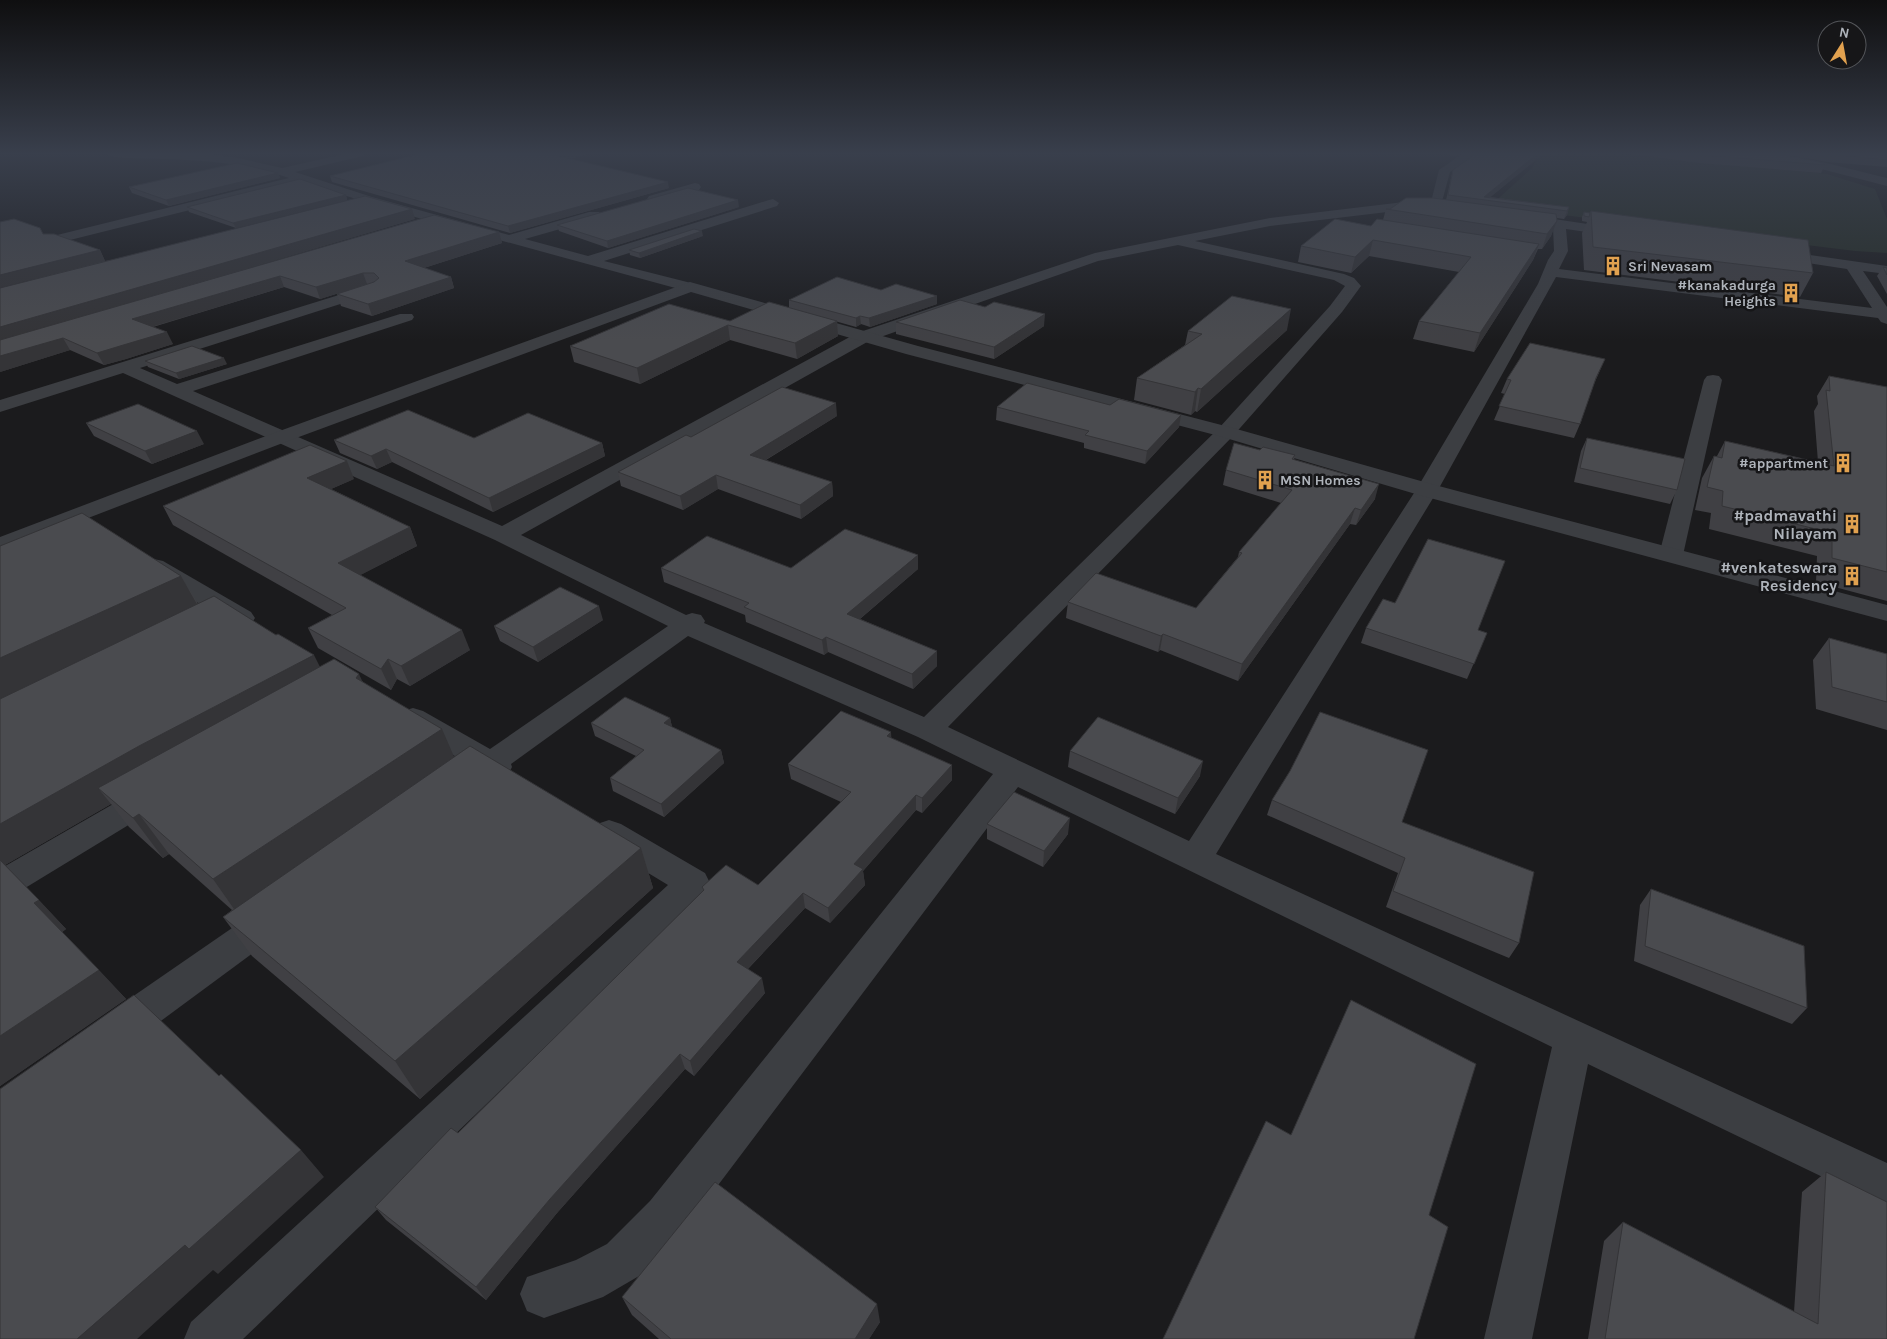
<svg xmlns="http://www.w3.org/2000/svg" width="1887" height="1339" font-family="Karla,sans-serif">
	<rect width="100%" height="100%" fill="#1b1b1d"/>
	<path fill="#252d26" d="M1540,154H1621L1827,174L1875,189L1887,219V253L1855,251L1490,206L1532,168Z"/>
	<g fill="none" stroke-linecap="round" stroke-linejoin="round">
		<g fill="#3c3e42" fill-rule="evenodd">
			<path d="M108,154H209L238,158L282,168L345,154H364L363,156L295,172L372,197L509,235L589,212H599L600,215L599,218L525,239L588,256L769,200L773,199L779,203L777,206L604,261L695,284L698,287L695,290L690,292L404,214L302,182L54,244L49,243L47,240L49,237L289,178C232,159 188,160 129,158L114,157Z"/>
			<path d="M1462,154H1476L1450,172L1440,209L1404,210L1270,226L1195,241L1344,274L1354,278L1361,286L1342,312L1233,436L948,727L1189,841L1416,490L1538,284L1548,260L1554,251L1553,227L1515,221L1513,218L1515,215L1520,214L1621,229L1628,233L1621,237L1566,229L1568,251L1559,269L1872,308L1847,269L1775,258L1770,257L1768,254L1770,251L1775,250L1887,266V274L1863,271L1887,307V324L1881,322L1878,318L1556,277L1438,490L1216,854L1887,1163V1208L1588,1064L1532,1339H1484L1552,1047L1018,787L682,1233L639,1276L603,1297L544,1318L527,1311L520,1294L527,1277L576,1260L607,1244L650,1201L993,774L918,737L688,636L511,764L512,767L508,775L497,778L493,777L477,784L466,781L462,773L468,764L403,725L398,718L403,711L413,708L423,711L490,749L668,626L495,540L123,373L0,412V400L368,286H378L381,289L378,292L140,368L177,384L400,314H412L414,317L412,320L193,391L502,526L857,333L1095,253L1270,218L1404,202H1431L1439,170ZM1178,245L1334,280L1345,286L1330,306L1219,428L924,717L704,623L705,621L701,615L692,613L686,615L521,535L869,341L1098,261Z"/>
			<path d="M695,183L699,184L701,187L699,190L653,203L647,199L649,196Z"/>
			<path d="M1713,375L1719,376L1722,380L1683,555L1679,560L1671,562L1663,560L1659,555L1704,380L1707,376Z"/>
			<path d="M154,559L163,561L251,612L255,618L251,624L242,626L233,624L145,571L142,566L145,561Z"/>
			<path d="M152,784L163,788L168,796L163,804L12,896L0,900V869L141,788Z"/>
			<path d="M609,820L621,824L705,873L710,883L705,893L243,1339H184L191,1322L668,885L597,842L593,833L597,824Z"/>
			<path d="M271,905L284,910L289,920L284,930L131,1043L117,1048L103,1043L97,1030L103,1017L258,910Z"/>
		</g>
		<g fill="#3c3e42" fill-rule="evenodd">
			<path d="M1757,154C1801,154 1844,168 1887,178V186L1798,163L1762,157Z"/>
			<path d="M690,282L918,346L1233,428L1435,485L1887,605V621L1419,495L1219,436L906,354L691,292L288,441L0,552V537L274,433Z"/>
		</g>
	</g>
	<g fill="#404044">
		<path d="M419,154H586L570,159L669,188L510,233L332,182L330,176Z"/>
		<path d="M1446,154H1459L1456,156Z"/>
		<path d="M1471,154H1543L1490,197L1569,207L1567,215L1564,219L1557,218L1551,236L1542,249H1538L1533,260L1474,352L1413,339L1419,321L1459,272L1369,256L1351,273L1298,262L1301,246L1371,226L1383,220L1386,209L1446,200L1453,170L1470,157Z"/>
		<path d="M1631,154H1778L1825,165L1821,173L1700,163Z"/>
		<path d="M1781,154H1887V167L1828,162Z"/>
		<path d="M278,173L280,178L169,206L132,193L129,187Z"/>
		<path d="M346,195L347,200L236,228L189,212L187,207Z"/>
		<path d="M739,207L608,248L559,231L557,225Z"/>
		<path d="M1591,211L1813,273L1800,297L1584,270L1582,233L1587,222L1582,221V217L1584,212L1590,213Z"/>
		<path d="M415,219L188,286L499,232L502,243L424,268L451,277L454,288L372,316L341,306L337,294L368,284L320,299L284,287L153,327L173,344L126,359L104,365L70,350L0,372L43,234L100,250L105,261Z"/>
		<path d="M703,236L640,258L630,255L629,250Z"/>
		<path d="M1883,267L1887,268V294L1877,276Z"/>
		<path d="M881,290L937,296V304L870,327L861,324L856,327L789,308V300Z"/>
		<path d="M730,321H837L838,336L797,359L730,340L640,384L574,362L570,346Z"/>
		<path d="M896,322L1044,326L994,359L896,334Z"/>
		<path d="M1287,330L1197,412L1195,411L1191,415L1134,400L1137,378L1185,345L1188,331Z"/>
		<path d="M1605,359L1594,384L1580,424L1574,438L1494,420L1505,394L1501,393L1507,379Z"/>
		<path d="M145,361L227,364L179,379L148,367Z"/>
		<path d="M1829,376L1887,387V601L1816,582L1817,556L1709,529L1711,513L1695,510L1702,478L1714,456H1717L1725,441L1818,462L1814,411L1818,404L1817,396Z"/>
		<path d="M1110,405L1181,415L1179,427L1145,464L1084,448V443L996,420L997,407Z"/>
		<path d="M837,416L766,460L832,482L833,496L801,519L718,489L683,510L621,486L618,472L691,437Z"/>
		<path d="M86,423L204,444L152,464L94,436Z"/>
		<path d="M474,438L602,443L605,456L493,512L392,462L377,469L340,453L334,440Z"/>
		<path d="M1587,438L1677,490L1670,504L1574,482L1581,451Z"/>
		<path d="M1260,450L1295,455L1294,460L1375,499L1356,525L1350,524L1238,681L1160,650L1158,652L1066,618L1068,602L1196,608L1238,557L1239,552L1281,503L1223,485L1226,470Z"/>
		<path d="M354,479L331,489L410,527L417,546L360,575L470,650L410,686L397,679L391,690L318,648L308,628L332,615L173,525L163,506Z"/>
		<path d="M0,546L181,576L198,604L320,667L362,681L454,757L641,848L653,888L420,1099L252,956L223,917L232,910L169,854L163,858L129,827L111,804L5,865L66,929L62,932L126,999L0,1086Z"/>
		<path d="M661,568L918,569L860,619L937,651V666L913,689L828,652L824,655L746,622L745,615L664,582Z"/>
		<path d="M603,620L538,662L500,641L494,626Z"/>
		<path d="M1366,628L1478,630L1487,633L1467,679L1361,643Z"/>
		<path d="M1829,638L1887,654V730L1816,709L1813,660Z"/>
		<path d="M670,718L672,727L721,750L724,763L664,817L613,791L610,778L636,756L595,736L591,723Z"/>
		<path d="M891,738L952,765V780L922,813L916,810L863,871L865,885L830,923L805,908L748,969L765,993L694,1076L685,1069L557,1213L486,1300L386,1220L375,1207L458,1133L703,891L702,887L758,885L841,802L791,779L788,764Z"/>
		<path d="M1070,751L1200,776L1175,814L1068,767Z"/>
		<path d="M1272,800L1402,822L1519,943L1509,958L1386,907L1398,873L1267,815Z"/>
		<path d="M987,824L1068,834L1043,867L987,839Z"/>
		<path d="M1651,889L1807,1008L1792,1024L1634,961L1640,905Z"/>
		<path d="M1826,1172L1887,1339H1588L1604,1241L1623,1222L1794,1312L1802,1192Z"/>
		<path d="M622,1297L880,1322L869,1339H659L632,1315Z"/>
	</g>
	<g fill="#343437">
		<path d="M566,154H586L561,162L559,156Z"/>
		<path d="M1537,154H1543L1487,200L1484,197Z"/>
		<path d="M278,173L280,178L169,206L166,200Z"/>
		<path d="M668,182L669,188L510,233L508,226Z"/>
		<path d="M346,195L347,200L236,228L233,223Z"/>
		<path d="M738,200L739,207L608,248L607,241Z"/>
		<path d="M1569,207L1567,215L1564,219L1567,211Z"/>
		<path d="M412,209L415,219L0,341V327Z"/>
		<path d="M1557,221L1551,236L1542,249L1547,234Z"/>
		<path d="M702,231L703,236L640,258L639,253Z"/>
		<path d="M499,232L502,243L408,273L405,261Z"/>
		<path d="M1373,240L1369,256L1351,273L1355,257Z"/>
		<path d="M1539,244L1533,260L1474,352L1480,333Z"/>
		<path d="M100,250L105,261L0,288V275Z"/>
		<path d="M363,273L367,284L320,299L316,287Z"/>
		<path d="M280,276L284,287L138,331L132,319Z"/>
		<path d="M451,277L454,288L372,316L368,304Z"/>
		<path d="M937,296V304L870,327L869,318Z"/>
		<path d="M1291,309L1287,330L1197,412L1201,389Z"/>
		<path d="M1045,314L1044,326L994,359V347Z"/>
		<path d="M860,316L861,324L856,327V318Z"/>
		<path d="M837,321L838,336L797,359L795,343Z"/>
		<path d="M728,325L730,340L640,384L637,368Z"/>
		<path d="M167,332L173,344L126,359L104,365L97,353Z"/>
		<path d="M63,338L70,350L0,372V356Z"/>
		<path d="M224,358L227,364L179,379L176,373Z"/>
		<path d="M1198,388L1195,411L1191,415L1195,392Z"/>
		<path d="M836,403L837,416L752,468L750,455Z"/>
		<path d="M1181,415L1179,427L1145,464L1147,451Z"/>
		<path d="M197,431L204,444L152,464L145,451Z"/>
		<path d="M602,443L605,456L493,512L489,498Z"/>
		<path d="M386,449L392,462L377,469L371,456Z"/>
		<path d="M347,461L354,479L315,496L307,478Z"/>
		<path d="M716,475L718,489L683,510L680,496Z"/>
		<path d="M832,482L833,496L801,519L800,505Z"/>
		<path d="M1379,484L1375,499L1356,525L1361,510Z"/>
		<path d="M1355,508L1350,524L1238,681L1242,664Z"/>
		<path d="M410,527L417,546L347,582L338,563Z"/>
		<path d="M918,555V569L849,628L847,614Z"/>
		<path d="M181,576L202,613L0,711V658Z"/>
		<path d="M599,606L603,620L538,662L533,647Z"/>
		<path d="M462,630L470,650L410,686L401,666Z"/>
		<path d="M1163,634L1160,650L1158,652L1161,636Z"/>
		<path d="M826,637L828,652L824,655L822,640Z"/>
		<path d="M937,651V666L913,689L912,674Z"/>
		<path d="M314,655L328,683L98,788L111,804L0,868V824L139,746Z"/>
		<path d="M388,659L397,679L391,690L381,669Z"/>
		<path d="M359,674L377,713L356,678Z"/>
		<path d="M670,718L673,731L664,723Z"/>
		<path d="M442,729L459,768L241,919L213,879Z"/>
		<path d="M891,732L892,747L887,736Z"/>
		<path d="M721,750L724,763L664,817L661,804Z"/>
		<path d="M1203,761L1200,776L1175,814L1178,798Z"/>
		<path d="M952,765V780L922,813V798Z"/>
		<path d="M916,795V810L863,871L865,885L830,923L828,908L854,864Z"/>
		<path d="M139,814L169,854L163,858L133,818Z"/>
		<path d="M1070,818L1068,834L1043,867L1044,851Z"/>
		<path d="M641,848L653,888L420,1099L395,1061Z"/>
		<path d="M803,893L805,908L740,977L737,962Z"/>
		<path d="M39,900L66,929L61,933L34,903Z"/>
		<path d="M99,970L126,999L0,1086V1036Z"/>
		<path d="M762,978L765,993L694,1076L690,1061Z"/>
		<path d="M680,1054L685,1069L557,1213L486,1300L476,1287L550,1199Z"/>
		<path d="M301,1150L324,1177L218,1274L213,1270L137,1339H77L185,1245Z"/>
		<path d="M877,1304L880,1322L869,1339H855Z"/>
	</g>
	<g fill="#4a4b4f" stroke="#343437">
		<path d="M419,154H566L559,156L668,182L508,226L330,176Z"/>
		<path d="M1471,154H1537L1484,197L1569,207L1567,211L1448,195L1453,170L1474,155Z"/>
		<path d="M1690,154H1778L1801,158L1823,163L1825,165Z"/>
		<path d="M1828,154H1887V160L1831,154Z"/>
		<path d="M237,163L278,173L166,200L129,187Z"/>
		<path d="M300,179L346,195L233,223L187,207Z"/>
		<path d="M688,188L738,200L607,241L557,225Z"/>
		<path d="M365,196L412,209L0,327V288Z"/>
		<path d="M1406,198H1433L1556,214L1557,221L1547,234L1386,209H1390Z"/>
		<path d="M1591,211L1808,240L1813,273L1593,247Z"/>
		<path d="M1584,212L1590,213L1589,217L1584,216Z"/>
		<path d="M434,215L499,232L405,261L451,277L368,304L337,294L374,282L379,278L374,273H363L316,287L280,276L132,319L167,332L120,346L97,353L63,338L0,356V340Z"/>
		<path d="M14,219L40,228L43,234H54L100,250L0,275V222Z"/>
		<path d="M1335,219L1371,226L1377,219L1539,244L1480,333L1419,321L1471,257L1373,240L1355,257L1301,246Z"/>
		<path d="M694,229L702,231L639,253L629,250Z"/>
		<path d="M1883,267L1887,268V275Z"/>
		<path d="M837,277L881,290L896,284L937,296L869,318L860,316L856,318L789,300Z"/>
		<path d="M1232,296L1291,309L1201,389L1198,388L1195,392L1137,378L1202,334L1188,331Z"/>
		<path d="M960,300L985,307L994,302L1045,314L994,347L896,322Z"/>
		<path d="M769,302L837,321L795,343L728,325L637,368L570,346L669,304L730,321Z"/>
		<path d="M1530,343L1605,359L1596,378L1580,424L1499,406L1511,380L1507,379Z"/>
		<path d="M192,346L224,358L176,373L145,361Z"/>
		<path d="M1829,376L1887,387V572L1832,558V533L1722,506L1723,491L1707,487L1714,456L1722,458L1725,441L1834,466L1826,390L1830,391Z"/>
		<path d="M1027,383L1110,405L1119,399L1181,415L1147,451L1085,435L1089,431L997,407Z"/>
		<path d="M782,387L836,403L750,455L832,482L800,505L716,475L680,496L618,472L686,435L691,437Z"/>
		<path d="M138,404L197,431L145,451L86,423Z"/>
		<path d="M408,410L474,438L528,413L602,443L489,498L386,449L371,456L334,440Z"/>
		<path d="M1587,438L1685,459L1677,490L1580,468Z"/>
		<path d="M1234,443L1260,450L1263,447L1295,455L1292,459L1379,484L1361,510L1355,508L1242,664L1163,634L1161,636L1068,602L1096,573L1196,608L1242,553L1239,552L1292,490L1226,470Z"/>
		<path d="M310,445L347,461L307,478L410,527L338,563L462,630L401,666L388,659L381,669L308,628L346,608L163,506Z"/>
		<path d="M82,513L181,576L0,658V546Z"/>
		<path d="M845,529L918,555L847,614L937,651L912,674L826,637L822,640L744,607L749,603L661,568L707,536L791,568Z"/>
		<path d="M1428,539L1505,561L1478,630L1487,633L1474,664L1366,628L1383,599L1395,603Z"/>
		<path d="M560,587L599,606L533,647L494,626Z"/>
		<path d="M214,596L276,635L278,634L314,655L139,746L0,824V699Z"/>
		<path d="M1829,638L1887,654V702L1832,687Z"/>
		<path d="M334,659L359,674L356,678L442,729L213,879L139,814L133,818L98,788Z"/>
		<path d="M625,697L670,718L664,723L721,750L661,804L610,778L644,750L591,723Z"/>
		<path d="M841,711L891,732L887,736L952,765L922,798L916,795L854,864L863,869L828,908L803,893L737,962L762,978L690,1061L680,1054L550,1199L476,1287L375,1207L451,1128L458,1133L704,890L702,887L726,865L758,885L851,792L788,764Z"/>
		<path d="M1320,712L1428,750L1402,822L1534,872L1519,943L1393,891L1405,858L1272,800L1290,771Z"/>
		<path d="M1098,717L1203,761L1178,798L1070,751Z"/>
		<path d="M470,746L641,848L395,1061L223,917Z"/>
		<path d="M1014,792L1070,818L1044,851L987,824Z"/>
		<path d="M0,860L39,900L34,903L99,970L0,1036Z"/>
		<path d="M1651,889L1804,946L1807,1008L1645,946Z"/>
		<path d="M134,995L219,1076L221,1074L301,1150L189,1249L185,1245L77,1339H0V1089Z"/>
		<path d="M1351,1000L1476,1064L1429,1215L1448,1227L1414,1339H1163L1266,1121L1291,1135Z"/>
		<path d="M1826,1172L1887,1202V1339H1605L1623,1222L1818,1324Z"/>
		<path d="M715,1182L877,1304L855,1339H671L622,1297Z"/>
	</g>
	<linearGradient id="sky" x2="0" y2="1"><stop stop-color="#0f0f10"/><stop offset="0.45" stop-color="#393f4c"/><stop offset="1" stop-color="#393f4c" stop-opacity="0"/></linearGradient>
	<rect width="1887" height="341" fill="url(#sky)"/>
	<defs>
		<symbol id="building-bare" viewBox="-9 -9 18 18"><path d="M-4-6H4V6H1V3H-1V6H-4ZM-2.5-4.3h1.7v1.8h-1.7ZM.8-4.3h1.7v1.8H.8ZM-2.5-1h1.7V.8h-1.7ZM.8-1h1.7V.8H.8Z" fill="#e1a14f" stroke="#161618" stroke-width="2.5" paint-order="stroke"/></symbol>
	</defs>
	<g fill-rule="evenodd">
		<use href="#building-bare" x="1599" y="252" width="28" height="28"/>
		<use href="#building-bare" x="1777" y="279" width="28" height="28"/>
		<use href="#building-bare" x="1829" y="449" width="28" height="28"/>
		<use href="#building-bare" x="1251" y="466" width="28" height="28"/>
		<use href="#building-bare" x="1838" y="510" width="28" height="28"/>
		<use href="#building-bare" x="1838" y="562" width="28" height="28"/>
	</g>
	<g text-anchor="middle" stroke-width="5" stroke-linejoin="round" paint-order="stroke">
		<g font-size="14" font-weight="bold" fill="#afb4bb" stroke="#161618" text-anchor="start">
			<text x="1628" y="271">Sri Nevasam</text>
			<text x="1776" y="290" text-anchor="end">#kanakadurga<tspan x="1776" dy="16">Heights</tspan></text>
			<text x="1828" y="468" text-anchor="end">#appartment</text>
			<text x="1280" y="485">MSN Homes</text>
		</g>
		<g font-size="16" font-weight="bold" fill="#afb4bb" stroke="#161618" text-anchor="end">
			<text x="1837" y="521">#padmavathi<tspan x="1837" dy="18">Nilayam</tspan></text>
			<text x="1837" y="573">#venkateswara<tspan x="1837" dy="18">Residency</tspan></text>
		</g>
	</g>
	<g transform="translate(1842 45) rotate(11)"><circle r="24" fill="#161618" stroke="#535559"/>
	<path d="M0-4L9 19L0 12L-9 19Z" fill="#e1a14f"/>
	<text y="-8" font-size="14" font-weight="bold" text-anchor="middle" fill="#afb4bb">N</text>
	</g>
</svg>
